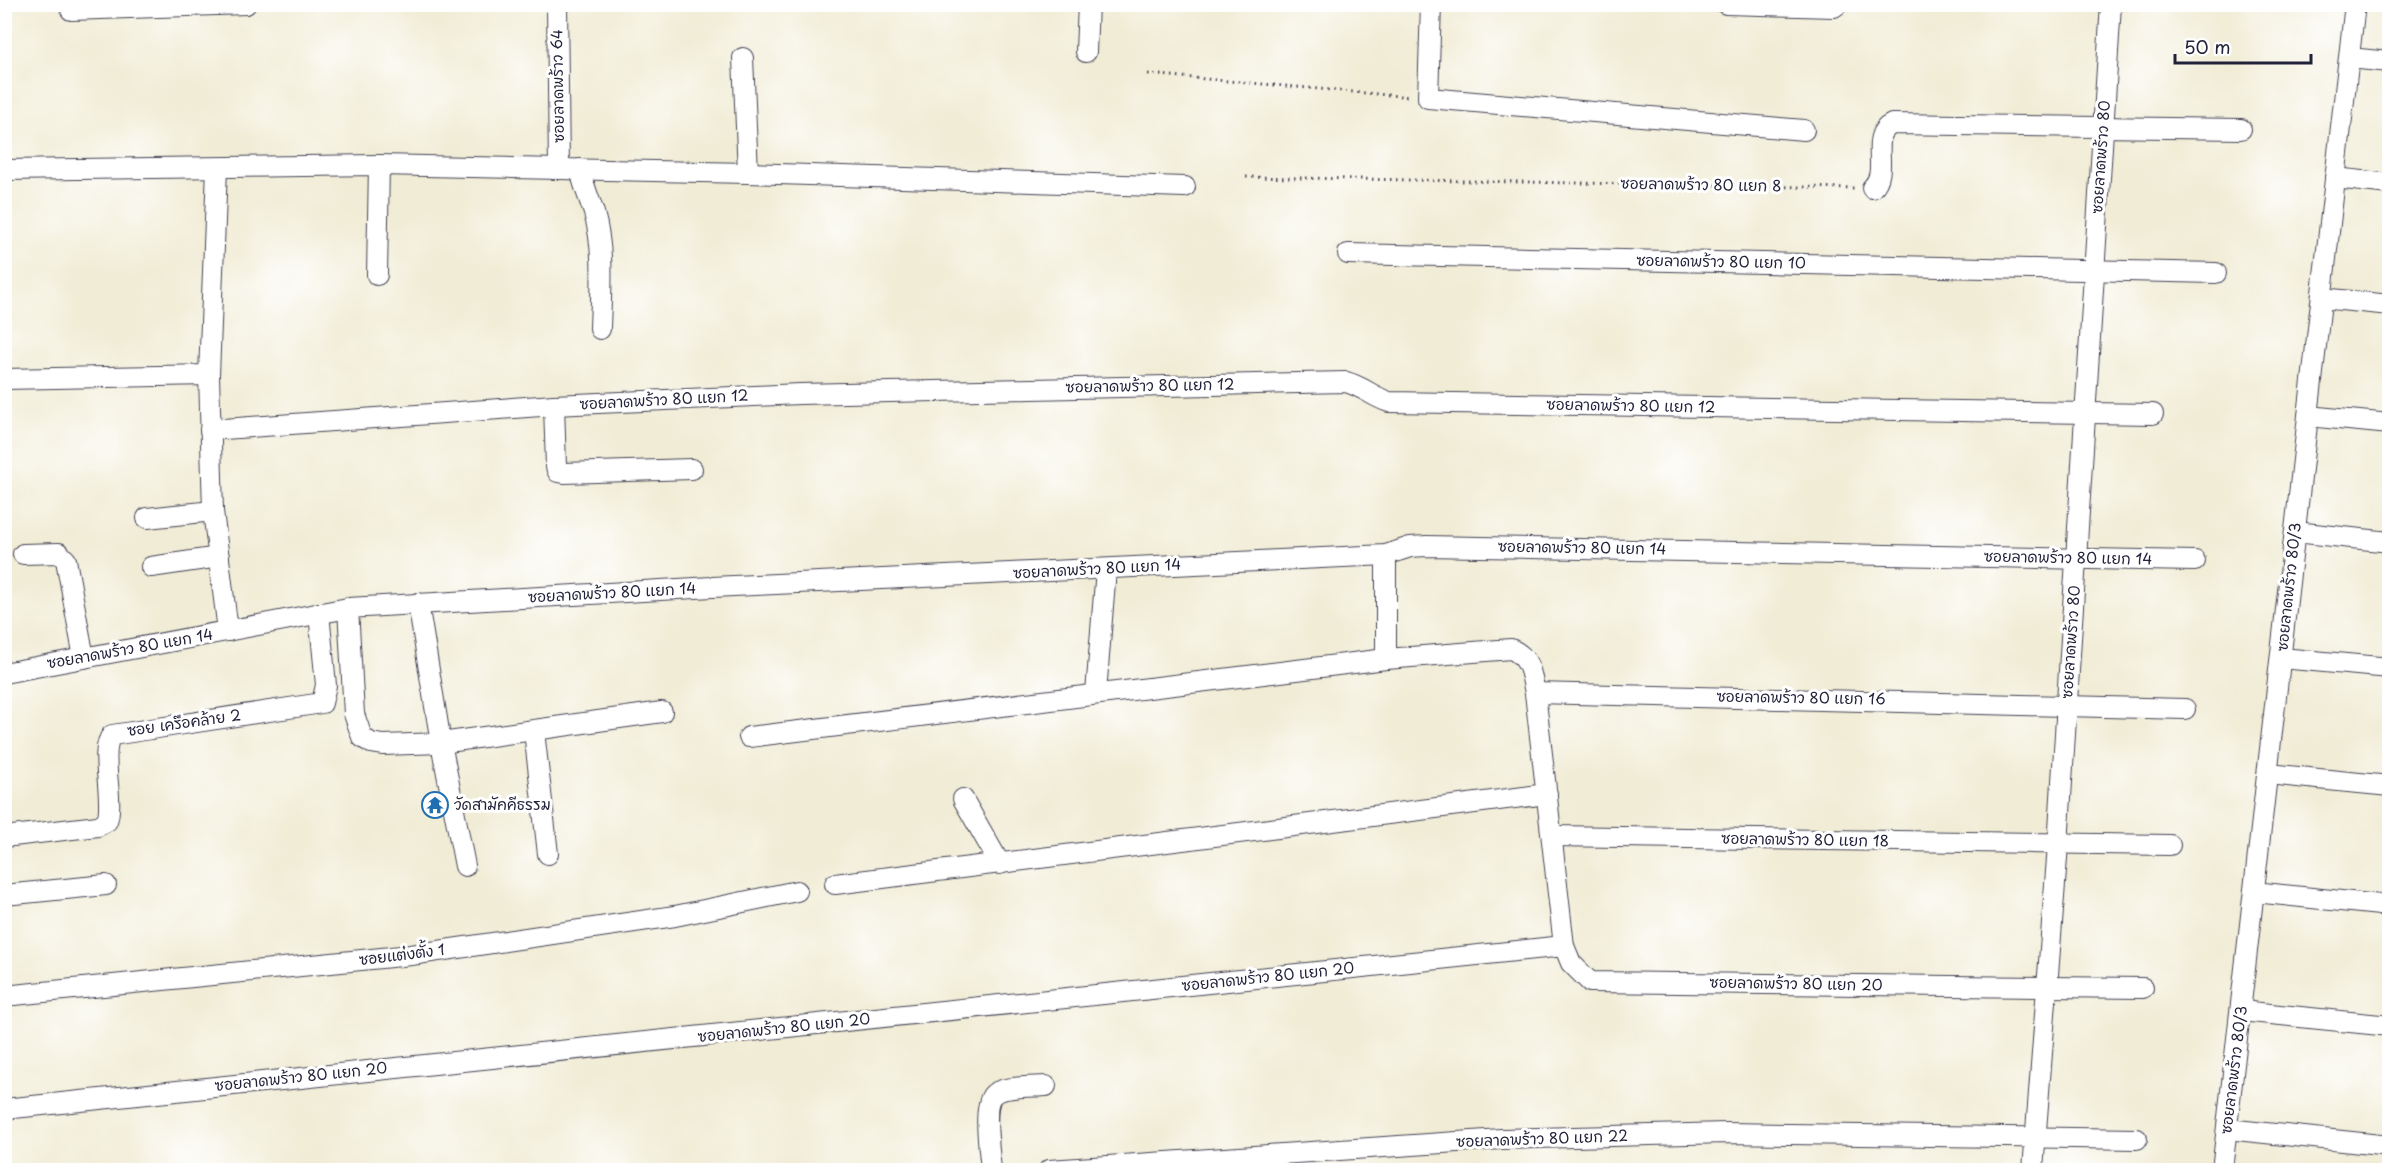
<svg xmlns="http://www.w3.org/2000/svg" width="2394" height="1175" font-family="'Playpen Sans','Playpen Sans Thai',sans-serif">
	<rect width="100%" height="100%" fill="#fff"/>
	<filter id="ink" filterUnits="userSpaceOnUse"><feTurbulence type="fractalNoise" baseFrequency=".0167" numOctaves="2"/><feDisplacementMap in="SourceGraphic" scale="12" xChannelSelector="R" yChannelSelector="G"/><feConvolveMatrix kernelMatrix="1 2 1 2 8 2 1 2 1" color-interpolation-filters="sRGB"/></filter>
	<filter id="wash" filterUnits="userSpaceOnUse"><feTurbulence type="fractalNoise" baseFrequency=".008" numOctaves="4" result="noise"/><feDisplacementMap in="SourceGraphic" scale="24" xChannelSelector="R" yChannelSelector="G"/><feGaussianBlur stdDeviation="1.35" result="paint"/><feColorMatrix in="noise" values="0 0 0 0 0 0 0 0 0 0 0 0 0 0 0 0 0 1.4 0 .05"/><feComposite in="paint" operator="in"/></filter>
	<g filter="url(#wash)">
		<rect width="100%" height="100%" fill="#f1ecd5"/>
	</g>
	<g filter="url(#ink)">
		<g fill="none" stroke-linecap="round" stroke-linejoin="round">
			<defs>
				<g id="minor">
					<path d="M71,4V10L246,4"/>
					<path d="M557,4L559,168"/>
					<path d="M1431,4L1428,98L1804,130"/>
					<path d="M1726,4L1834,7L1838,4"/>
					<path d="M1086,52L1088,4"/>
					<path d="M743,58L748,173"/>
					<path d="M2349,58L2390,62"/>
					<path d="M217,168L209,375L213,511L228,631"/>
					<path d="M580,169C583,184 589,198 594,213C605,251 601,291 600,329"/>
					<path d="M4,170L379,165L748,173L1185,187"/>
					<path d="M2335,178L2390,184"/>
					<path d="M1872,188C1891,171 1867,136 1892,124L2241,129"/>
					<path d="M1348,254L2216,273"/>
					<path d="M377,275L379,165"/>
					<path d="M2322,298L2390,305"/>
					<path d="M4,379L209,375"/>
					<path d="M554,405L556,467L558,472L564,473L692,469"/>
					<path d="M2308,416L2390,424"/>
					<path d="M210,430L554,405L800,394L1346,382C1362,386 1373,397 1389,402L2153,414"/>
					<path d="M147,518L213,511"/>
					<path d="M2295,532L2390,542"/>
					<path d="M23,554L59,553L66,560L84,658"/>
					<path d="M1386,555V659"/>
					<path d="M151,567L219,557"/>
					<path d="M418,603L441,743L465,866"/>
					<path d="M348,608L354,714L362,737L371,743L383,745L441,743L662,712"/>
					<path d="M2281,658L2390,668"/>
					<path d="M4,673L348,608L712,587L1386,555L1410,547L1426,546L2195,561"/>
					<path d="M1096,693L1106,569"/>
					<path d="M1535,693L2185,709"/>
					<path d="M534,731L548,854"/>
					<path d="M749,737L1386,659L1511,649C1531,658 1531,674 1535,693L1564,946L1571,963L1590,982L2143,988"/>
					<path d="M2268,774L2390,786"/>
					<path d="M963,799L1000,864"/>
					<path d="M1552,836L2170,845"/>
					<path d="M4,837L98,826L107,821C115,799 98,750 112,735L322,703L326,685L319,613"/>
					<path d="M835,884L1547,794"/>
					<path d="M2254,892L2390,906"/>
					<path d="M4,895L106,885"/>
					<path d="M4,996L411,955L675,916L797,891"/>
					<path d="M2241,1011L2390,1026"/>
					<path d="M4,1109L1564,946"/>
					<path d="M2227,1129L2390,1146"/>
					<path d="M991,1170C990,1155 981,1101 995,1093C1005,1086 1033,1087 1046,1086"/>
					<path d="M1049,1170L1501,1139L1726,1133L2137,1139"/>
					<path d="M2033,1170L2058,845L2111,4"/>
					<path d="M2222,1170L2355,4"/>
				</g>
			</defs>
			<use href="#minor" stroke="#414052" stroke-width="22"/>
			<g stroke="#414052" stroke-width="3" stroke-dasharray="1.5 4.5" stroke-linecap="butt">
				<path d="M1148,74L1411,97"/>
				<path d="M1246,177L1856,188"/>
			</g>
			<use href="#minor" stroke="#fff" stroke-width="20"/>
		</g>
	</g>
	<defs>
		<symbol id="temple-ring" viewBox="-11 -11 22 22"><circle r="9.5" fill="#fff" stroke="#1f6fb2" stroke-width="1.5"/><path d="M0-6L5-2H3V0L6.5 2.5H4V6H1.5V3h-3V6H-4V2.5H-6.5L-3 0V-2H-5Z" fill="#1f6fb2"/></symbol>
	</defs>
	<g fill-rule="evenodd">
		<use href="#temple-ring" x="420" y="790" width="30" height="30"/>
	</g>
	<g text-anchor="middle" stroke-width="6" stroke-linejoin="round" paint-order="stroke">
		<g font-size="15" fill="#22223b" stroke="#fff">
			<text transform="translate(558 86) rotate(-91)" y="5">ซอยลาดพร้าว 64</text>
			<text transform="translate(2101 157) rotate(-86)" y="5">ซอยลาดพร้าว 80</text>
			<text transform="translate(1701 185) rotate(1)" y="5">ซอยลาดพร้าว 80 แยก 8</text>
			<text transform="translate(1721 262) rotate(1)" y="5">ซอยลาดพร้าว 80 แยก 10</text>
			<text transform="translate(1150 386) rotate(-1)" y="5">ซอยลาดพร้าว 80 แยก 12</text>
			<text transform="translate(664 400) rotate(-3)" y="5">ซอยลาดพร้าว 80 แยก 12</text>
			<text transform="translate(1631 406) rotate(1)" y="5">ซอยลาดพร้าว 80 แยก 12</text>
			<text transform="translate(1582 548) rotate(1)" y="5">ซอยลาดพร้าว 80 แยก 14</text>
			<text transform="translate(2068 558) rotate(1)" y="5">ซอยลาดพร้าว 80 แยก 14</text>
			<text transform="translate(1097 569) rotate(-3)" y="5">ซอยลาดพร้าว 80 แยก 14</text>
			<text transform="translate(2289 587) rotate(-84)" y="5">ซอยลาดพร้าว 80/3</text>
			<text transform="translate(612 593) rotate(-3)" y="5">ซอยลาดพร้าว 80 แยก 14</text>
			<text transform="translate(2071 642) rotate(-86)" y="5">ซอยลาดพร้าว 80</text>
			<text transform="translate(130 649) rotate(-10)" y="5">ซอยลาดพร้าว 80 แยก 14</text>
			<text transform="translate(1801 698) rotate(1)" y="5">ซอยลาดพร้าว 80 แยก 16</text>
			<text transform="translate(184 723) rotate(-8)" y="5">ซอย เครือคล้าย 2</text>
			<text transform="translate(1805 840) rotate(1)" y="5">ซอยลาดพร้าว 80 แยก 18</text>
			<text transform="translate(402 955) rotate(-7)" y="5">ซอยแต่งตั้ง 1</text>
			<text transform="translate(1268 977) rotate(-6)" y="5">ซอยลาดพร้าว 80 แยก 20</text>
			<text transform="translate(1796 984) rotate(1)" y="5">ซอยลาดพร้าว 80 แยก 20</text>
			<text transform="translate(784 1028) rotate(-6)" y="5">ซอยลาดพร้าว 80 แยก 20</text>
			<text transform="translate(2234 1070) rotate(-83)" y="5">ซอยลาดพร้าว 80/3</text>
			<text transform="translate(301 1077) rotate(-6)" y="5">ซอยลาดพร้าว 80 แยก 20</text>
			<text transform="translate(1542 1139) rotate(-2)" y="5">ซอยลาดพร้าว 80 แยก 22</text>
		</g>
		<g font-size="15" fill="#22223b" stroke="#fff" text-anchor="start">
			<text x="454" y="810">วัดสามัคคีธรรม</text>
		</g>
	</g>
	<rect width="2394" height="1175" fill="none" stroke="#fff" stroke-width="24"/>
	<path d="M2175 54v9h136v-9" fill="none" stroke="#22223b" stroke-width="3"/>
	<text x="2184" y="54" font-size="18" fill="#22223b" stroke="#ffffff" stroke-width="4.5" paint-order="stroke">50 m</text>
</svg>
